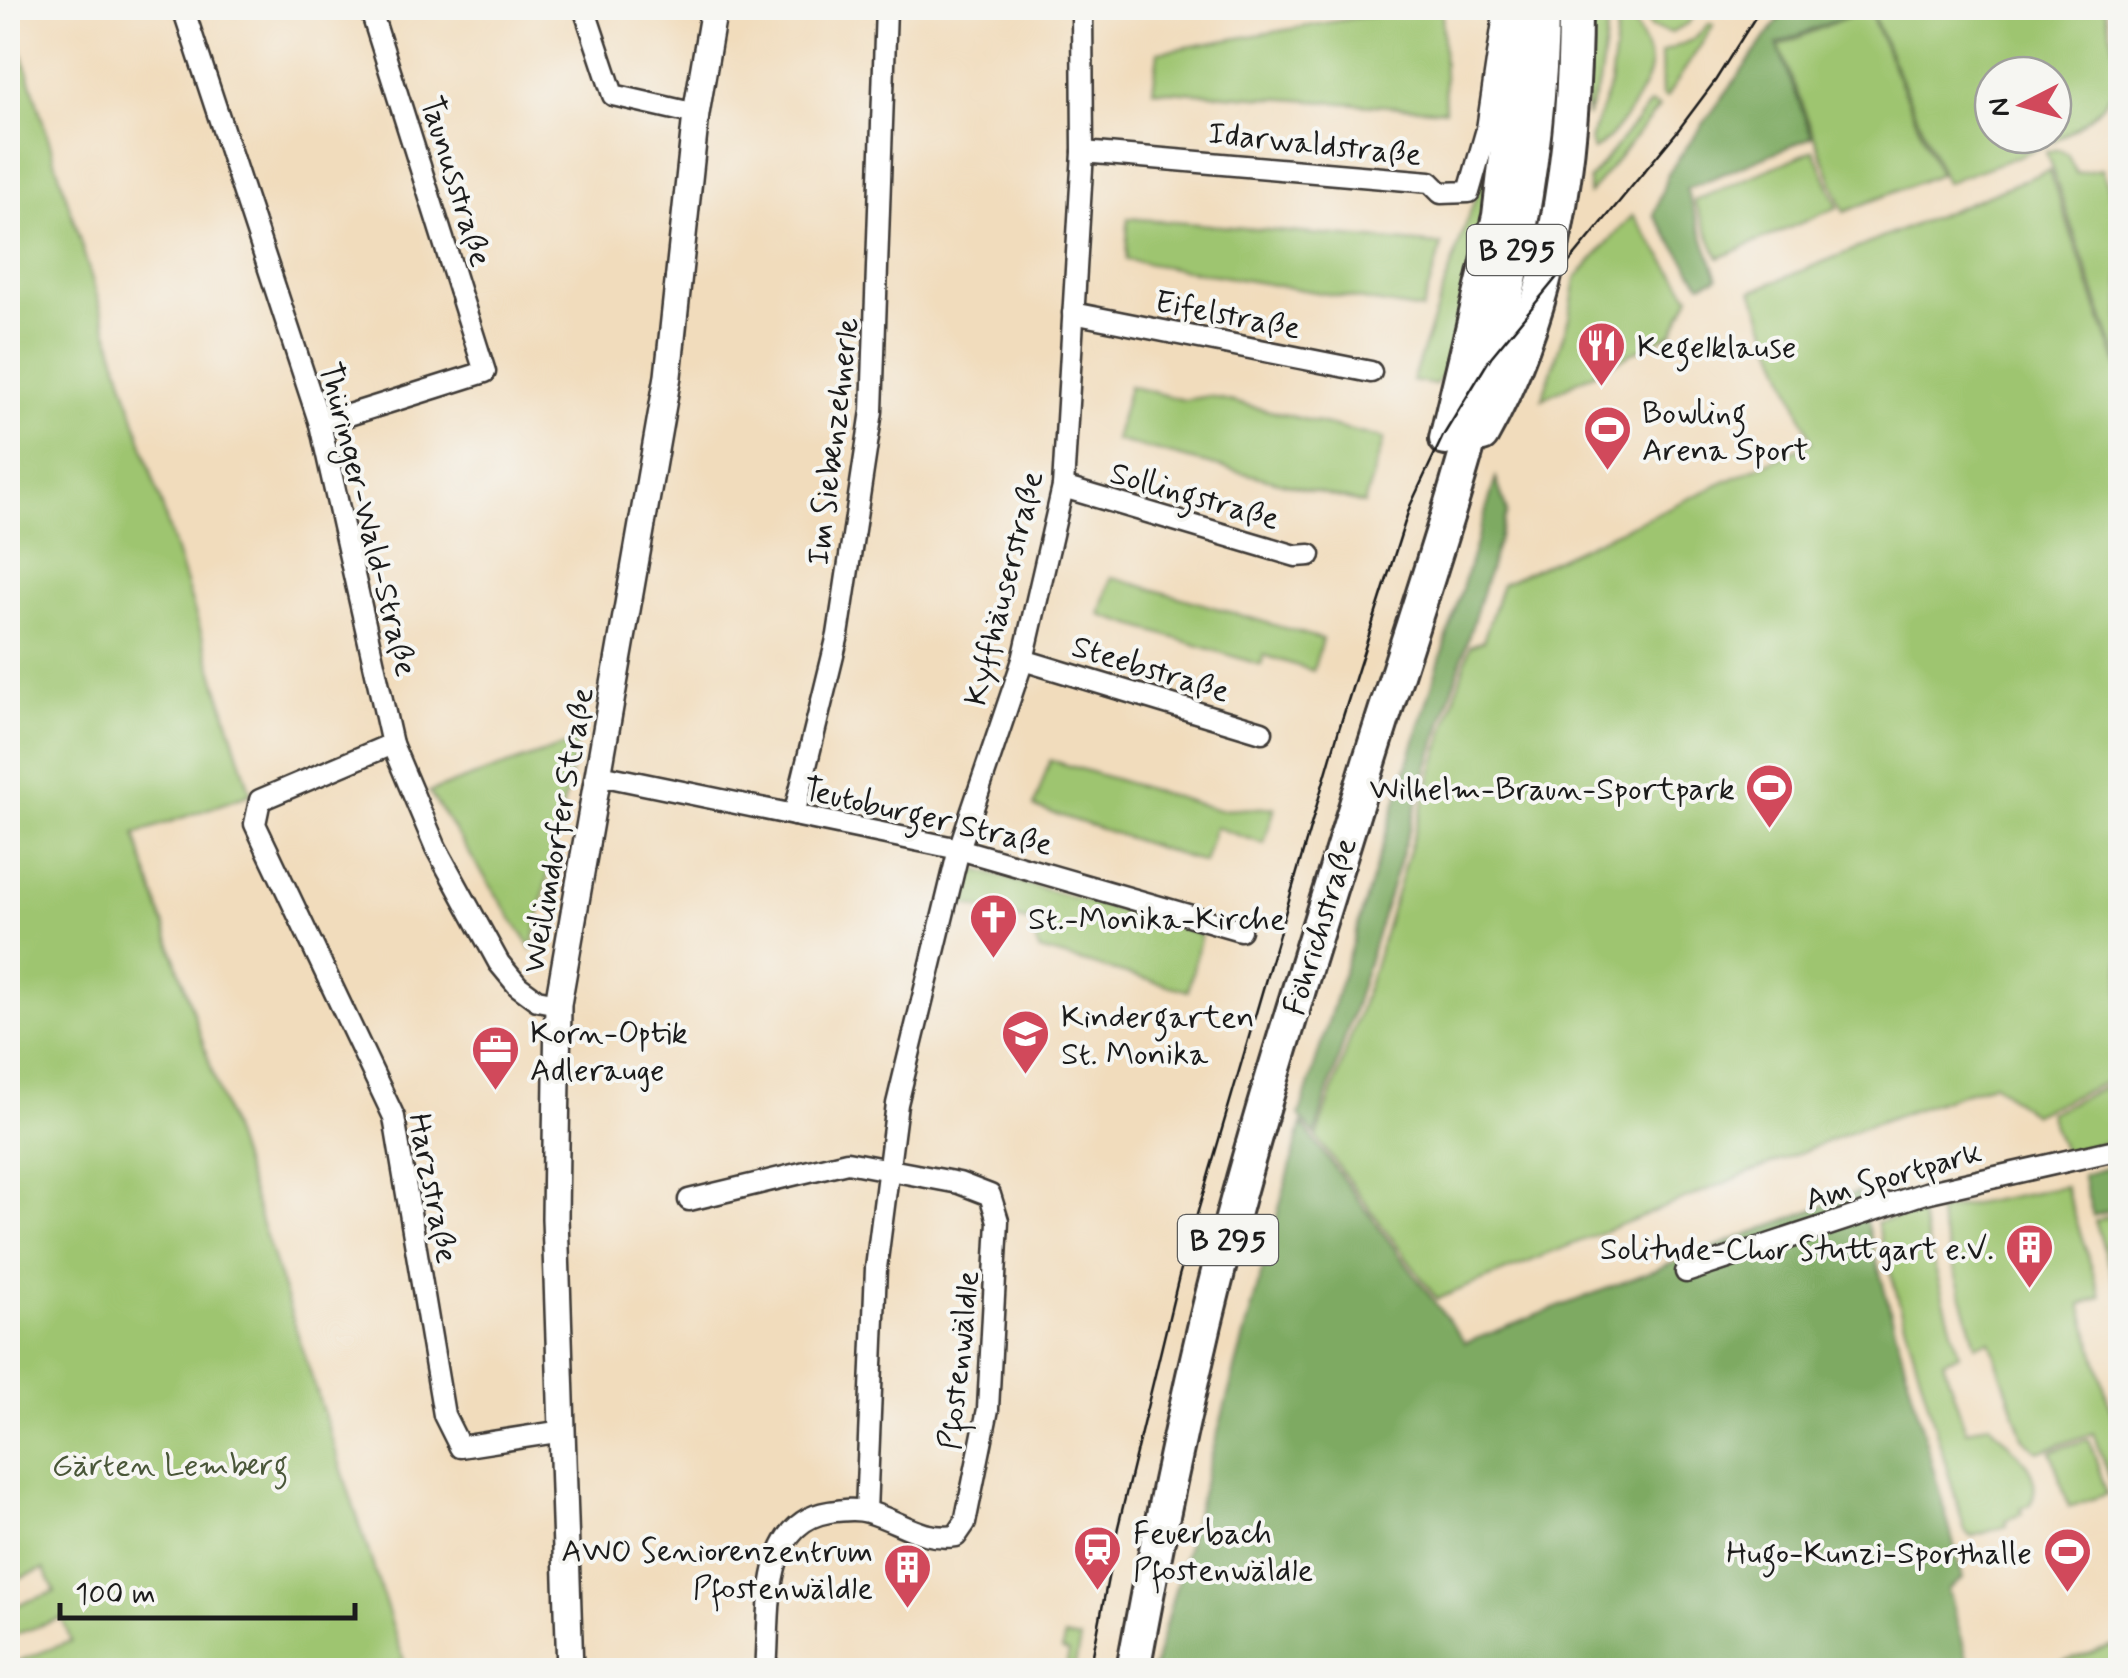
<svg xmlns="http://www.w3.org/2000/svg" width="2128" height="1678" font-family="Mynerve,sans-serif">
	<rect width="100%" height="100%" fill="#f6f6f2"/>
	<filter id="ink" filterUnits="userSpaceOnUse"><feTurbulence type="fractalNoise" baseFrequency=".01" numOctaves="2"/><feDisplacementMap in="SourceGraphic" scale="20" xChannelSelector="R" yChannelSelector="G"/><feConvolveMatrix kernelMatrix="1 2 1 2 8 2 1 2 1" color-interpolation-filters="sRGB"/></filter>
	<filter id="wash" filterUnits="userSpaceOnUse"><feTurbulence type="fractalNoise" baseFrequency=".0048" numOctaves="4" result="noise"/><feDisplacementMap in="SourceGraphic" scale="40" xChannelSelector="R" yChannelSelector="G"/><feGaussianBlur stdDeviation="2.25" result="paint"/><feColorMatrix in="noise" values="0 0 0 0 0 0 0 0 0 0 0 0 0 0 0 0 0 1.4 0 .05"/><feComposite in="paint" operator="in"/></filter>
	<g filter="url(#wash)">
		<rect width="100%" height="100%" fill="#f1dcbc"/>
		<g fill="#9ec570" stroke="#5d7046" stroke-width="2.5" fill-rule="evenodd">
			<path d="M8,8L251,794L135,834L407,1670H8V1665L71,1641L62,1618L8,1637V1608L55,1592L44,1569L8,1582Z"/>
			<path d="M1412,8H1442L1445,110L1153,90L1158,52Z"/>
			<path d="M1582,8H1610L1599,84L1587,117Z"/>
			<path d="M1643,8H1699L1689,23L1671,33L1651,27Z"/>
			<path d="M1868,8L1939,174L1844,212L1779,46Z"/>
			<path d="M1870,8H2105L2120,74C2098,140 2003,159 1946,183ZM2053,75V135H1993V75Z"/>
			<path d="M1625,10C1634,21 1651,53 1650,67C1649,87 1611,143 1593,150L1590,140L1610,85L1619,14Z"/>
			<path d="M1710,23L1714,25L1666,98L1662,96L1661,53L1694,39Z"/>
			<path d="M1650,104L1659,107L1589,194V180Z"/>
			<path d="M1497,134H1503L1453,361L1435,385L1412,381Z"/>
			<path d="M2058,149L2068,155L2076,173L2102,169L2120,219V365L2046,152Z"/>
			<path d="M1814,150L1838,207L1719,258L1694,201Z"/>
			<path d="M2049,170L2120,373V1076L2033,1114L1993,1083L1858,1129L1437,1299L1317,1138L1375,964L1470,646L1483,641L1502,584L1812,442L1752,291Z"/>
			<path d="M1633,215L1690,296L1672,333L1542,399L1569,318L1576,278Z"/>
			<path d="M1128,218L1442,245L1422,310L1126,260Z"/>
			<path d="M1129,386L1184,400L1209,396L1384,439L1364,504L1115,440Z"/>
			<path d="M1111,577L1322,639L1313,671L1264,655L1261,665L1100,615Z"/>
			<path d="M577,741L532,949L429,792Z"/>
			<path d="M1050,760L1219,810L1275,807L1264,844L1215,827L1204,863L1034,807Z"/>
			<path d="M967,867L1201,934L1188,991L1039,950L1031,922L956,902Z"/>
			<path d="M2120,1080V1139L2063,1152L2048,1113Z"/>
			<path d="M2065,1186L2101,1296L2081,1305L2120,1443V1506L2093,1433L2038,1452L2023,1437L1990,1341L1976,1345L1937,1211Z"/>
			<path d="M2120,1212V1300L2095,1221Z"/>
			<path d="M1920,1214L1959,1354L1943,1361L1966,1431L1990,1423C2007,1446 2048,1471 2030,1504L2020,1509L2022,1514L2005,1520L2006,1526L1971,1537L1965,1531L1876,1222Z"/>
			<path d="M2089,1439L2107,1494L2069,1507L2051,1451Z"/>
			<path d="M1064,1637L1080,1640L1074,1670H1058L1066,1667L1069,1653L1062,1651Z"/>
			<path d="M2120,1644V1670H2037Z"/>
		</g>
		<g fill="#7eaa62" stroke="#4d633f" stroke-width="2.5">
			<path d="M1787,8H1866L1777,44L1812,137L1686,189L1718,278L1701,284L1654,215L1668,173Z"/>
			<path d="M1496,478L1507,512L1315,1135L1299,1116Z"/>
			<path d="M1302,1124L1465,1343L1858,1192L1963,1578L1948,1590L1970,1668L1153,1670Z"/>
			<path d="M2120,1164V1207L2093,1216L2082,1175Z"/>
		</g>
	</g>
	<g filter="url(#ink)">
		<g fill="none" stroke-linecap="round" stroke-linejoin="round">
			<defs>
				<g id="minor">
					<path d="M183,8L320,424L392,744L436,848L499,963L518,986L537,1000L558,1004"/>
					<path d="M584,8L613,95L696,114"/>
					<path d="M1083,152L1430,182L1441,193L1469,192L1487,129L1505,8"/>
					<path d="M1073,313L1371,372"/>
					<path d="M320,424L485,372L370,8"/>
					<path d="M1063,487L1296,556L1310,555"/>
					<path d="M1023,660L1262,732"/>
					<path d="M392,744L260,800L255,824L394,1117L444,1415L460,1447L563,1431"/>
					<path d="M600,775L959,849L1240,930"/>
					<path d="M794,815L838,635L872,411L886,8"/>
					<path d="M689,1200L847,1162L959,1183L990,1195L998,1221L988,1409L965,1523L956,1536C921,1541 900,1521 868,1512C856,1508 842,1510 829,1512C759,1523 771,1617 766,1670"/>
					<path d="M1686,1272L1925,1193L2120,1149"/>
					<path d="M866,1511L876,1268L897,1104L959,849L1023,660L1063,487L1083,152L1082,8"/>
				</g>
				<path id="tertiary" d="M570,1670L555,1218L558,1004L668,376L696,114L714,8"/>
				<g id="primary">
					<path d="M1482,435C1555,306 1575,154 1575,8"/>
					<path d="M1446,439L1499,216L1514,89L1518,8"/>
					<path d="M1133,1670C1154,1555 1178,1439 1205,1324C1250,1137 1311,953 1367,769C1443,524 1541,267 1542,8"/>
				</g>
			</defs>
			<use href="#minor" stroke="#3c3934" stroke-width="25"/>
			<use href="#tertiary" stroke="#3c3934" stroke-width="30"/>
			<use href="#primary" stroke="#3c3934" stroke-width="38"/>
			<use href="#minor" stroke="#fff" stroke-width="20"/>
			<use href="#tertiary" stroke="#fff" stroke-width="25"/>
			<use href="#primary" stroke="#fff" stroke-width="32"/>
			<path stroke="#1c1c1c" stroke-width="2.5" d="M1090,1670L1118,1527L1179,1276L1339,729L1410,506L1443,436L1491,357L1676,133L1715,81L1761,8"/>
		</g>
	</g>
	<defs>
		<symbol id="restaurant-pin" viewBox="-11 -11 22 30"><path d="M0 17L-7.5 6A9.5 9.5 0 1 1 7.5 6Z" fill="#d1495b" stroke="#f6f6f2"/><path d="M-5-6h1v4h1v-4h1v4h1v-4h1v5L-1.5 .5V6h-2V.5L-5-1ZM5-6V6H3V1.5H1.5Q1.5-4 5-6Z" fill="#fff"/></symbol>
		<symbol id="stadium-pin" viewBox="-11 -11 22 30"><path d="M0 17L-7.5 6A9.5 9.5 0 1 1 7.5 6Z" fill="#d1495b" stroke="#f6f6f2"/><path d="M0-5a6.5 5 0 1 0 0 10a6.5 5 0 1 0 0-10ZM-3.5-1.8h7v3.6h-7Z" fill="#fff"/></symbol>
		<symbol id="church-pin" viewBox="-11 -11 22 30"><path d="M0 17L-7.5 6A9.5 9.5 0 1 1 7.5 6Z" fill="#d1495b" stroke="#f6f6f2"/><path d="M-1.2-6h2.4v3.5h3.3v2.4h-3.3V6h-2.4V-.1h-3.3v-2.4h3.3Z" fill="#fff"/></symbol>
		<symbol id="school-pin" viewBox="-11 -11 22 30"><path d="M0 17L-7.5 6A9.5 9.5 0 1 1 7.5 6Z" fill="#d1495b" stroke="#f6f6f2"/><path d="M0-5L7-2L0 1L-7-2ZM-4 1L0 2.5L4 1V4Q0 6-4 4Z" fill="#fff"/></symbol>
		<symbol id="office-pin" viewBox="-11 -11 22 30"><path d="M0 17L-7.5 6A9.5 9.5 0 1 1 7.5 6Z" fill="#d1495b" stroke="#f6f6f2"/><path d="M-6-3h4V-5.5h4V-3h4V5H-6ZM-1-4.5V-3h2v-1.5ZM-6 0V1H6V0Z" fill="#fff"/></symbol>
		<symbol id="building-pin" viewBox="-11 -11 22 30"><path d="M0 17L-7.5 6A9.5 9.5 0 1 1 7.5 6Z" fill="#d1495b" stroke="#f6f6f2"/><path d="M-4-6H4V6H1V3H-1V6H-4ZM-2.5-4.3h1.7v1.8h-1.7ZM.8-4.3h1.7v1.8H.8ZM-2.5-1h1.7V.8h-1.7ZM.8-1h1.7V.8H.8Z" fill="#fff"/></symbol>
		<symbol id="station-pin" viewBox="-11 -11 22 30"><path d="M0 17L-7.5 6A9.5 9.5 0 1 1 7.5 6Z" fill="#d1495b" stroke="#f6f6f2"/><path d="M-3-6H3Q5-6 5-4V2Q5 4 3 4L4.5 6H3L1.5 4h-3L-3 6H-4.5L-3 4Q-5 4-5 2V-4Q-5-6-3-6ZM-3.5-4v3h7v-3ZM-3.5 1v1.5H-2V1ZM2 1v1.5H3.5V1Z" fill="#fff"/></symbol>
	</defs>
	<g fill-rule="evenodd">
		<use href="#restaurant-pin" x="1574" y="318" width="55" height="75"/>
		<use href="#stadium-pin" x="1580" y="402" width="55" height="75"/>
		<use href="#stadium-pin" x="1742" y="760" width="55" height="75"/>
		<use href="#church-pin" x="966" y="890" width="55" height="75"/>
		<use href="#school-pin" x="998" y="1006" width="55" height="75"/>
		<use href="#office-pin" x="468" y="1022" width="55" height="75"/>
		<use href="#building-pin" x="2002" y="1220" width="55" height="75"/>
		<use href="#station-pin" x="1070" y="1522" width="55" height="75"/>
		<use href="#stadium-pin" x="2040" y="1524" width="55" height="75"/>
		<use href="#building-pin" x="880" y="1540" width="55" height="75"/>
	</g>
	<g text-anchor="middle" stroke-width="8" stroke-linejoin="round" paint-order="stroke">
		<g fill="#f6f6f2" stroke="#5d5d5c" stroke-width="2.5">
			<rect x="1467" y="225" width="100" height="50" rx="8"/>
			<rect x="1178" y="1215" width="100" height="50" rx="8"/>
		</g>
		<g font-size="30" font-weight="bold" fill="#1c1c1c">
			<text x="1517" y="260">B 295</text>
			<text x="1228" y="1250">B 295</text>
		</g>
		<g font-size="32" fill="#1c1c1c" stroke="#f6f6f2">
			<text transform="translate(1315 143) rotate(6)" y="11">Idarwaldstraße</text>
			<text transform="translate(457 181) rotate(73)" y="11">Taunusstraße</text>
			<text transform="translate(1228 314) rotate(11)" y="11">Eifelstraße</text>
			<text transform="translate(832 441) rotate(-83)" y="11">Im Siebenzehnerle</text>
			<text transform="translate(1195 495) rotate(16)" y="11">Sollingstraße</text>
			<text transform="translate(369 519) rotate(76)" y="11">Thüringer-Wald-Straße</text>
			<text transform="translate(1003 588) rotate(-76)" y="11">Kyffhäuserstraße</text>
			<text transform="translate(1151 668) rotate(17)" y="11">Steebstraße</text>
			<text transform="translate(928 816) rotate(13)" y="11">Teutoburger Straße</text>
			<text transform="translate(557 830) rotate(-80)" y="11">Weilimdorfer Straße</text>
			<text transform="translate(1319 926) rotate(-73)" y="11">Föhrichstraße</text>
			<text transform="translate(1893 1175) rotate(-16)" y="11">Am Sportpark</text>
			<text transform="translate(434 1188) rotate(79)" y="11">Harzstraße</text>
			<text transform="translate(958 1360) rotate(-84)" y="11">Pfostenwäldle</text>
		</g>
		<g font-size="32" fill="#1c1c1c" stroke="#f6f6f2" text-anchor="start">
			<text x="1637" y="357">Kegelklause</text>
			<text x="1642" y="423">Bowling<tspan x="1642" dy="37">Arena Sport</tspan></text>
			<text x="1735" y="799" text-anchor="end">Wilhelm-Braun-Sportpark</text>
			<text x="1028" y="929">St.-Monika-Kirche</text>
			<text x="1061" y="1027">Kindergarten<tspan x="1061" dy="37">St. Monika</tspan></text>
			<text x="530" y="1043">Korn-Optik<tspan x="530" dy="37">Adlerauge</tspan></text>
			<text x="1994" y="1259" text-anchor="end">Solitude-Chor Stuttgart e.V.</text>
			<text x="1133" y="1543">Feuerbach<tspan x="1133" dy="37">Pfostenwäldle</tspan></text>
			<text x="873" y="1561" text-anchor="end">AWO Seniorenzentrum<tspan x="873" dy="37">Pfostenwäldle</tspan></text>
			<text x="2032" y="1563" text-anchor="end">Hugo-Kunzi-Sporthalle</text>
		</g>
		<g font-size="32" fill="#4a5739" stroke="#f6f6f2">
			<text x="170" y="1475">Gärten Lemberg</text>
		</g>
	</g>
	<rect width="2128" height="1678" fill="none" stroke="#f6f6f2" stroke-width="40"/>
	<g transform="translate(2023 105) rotate(264)"><circle r="48" fill="#f6f6f2" stroke="#9f9f9c" stroke-width="2.5"/>
	<path d="M0-8L18 38L0 25L-18 38Z" fill="#d1495b"/>
	<text y="-15" font-size="28" font-weight="bold" text-anchor="middle" fill="#1c1c1c">N</text>
	</g>
	<path d="M60 1603v15h295v-15" fill="none" stroke="#1c1c1c" stroke-width="5"/>
	<text x="75" y="1603" font-size="30" fill="#1c1c1c" stroke="#f6f6f2" stroke-width="8" paint-order="stroke">100 m</text>
</svg>
